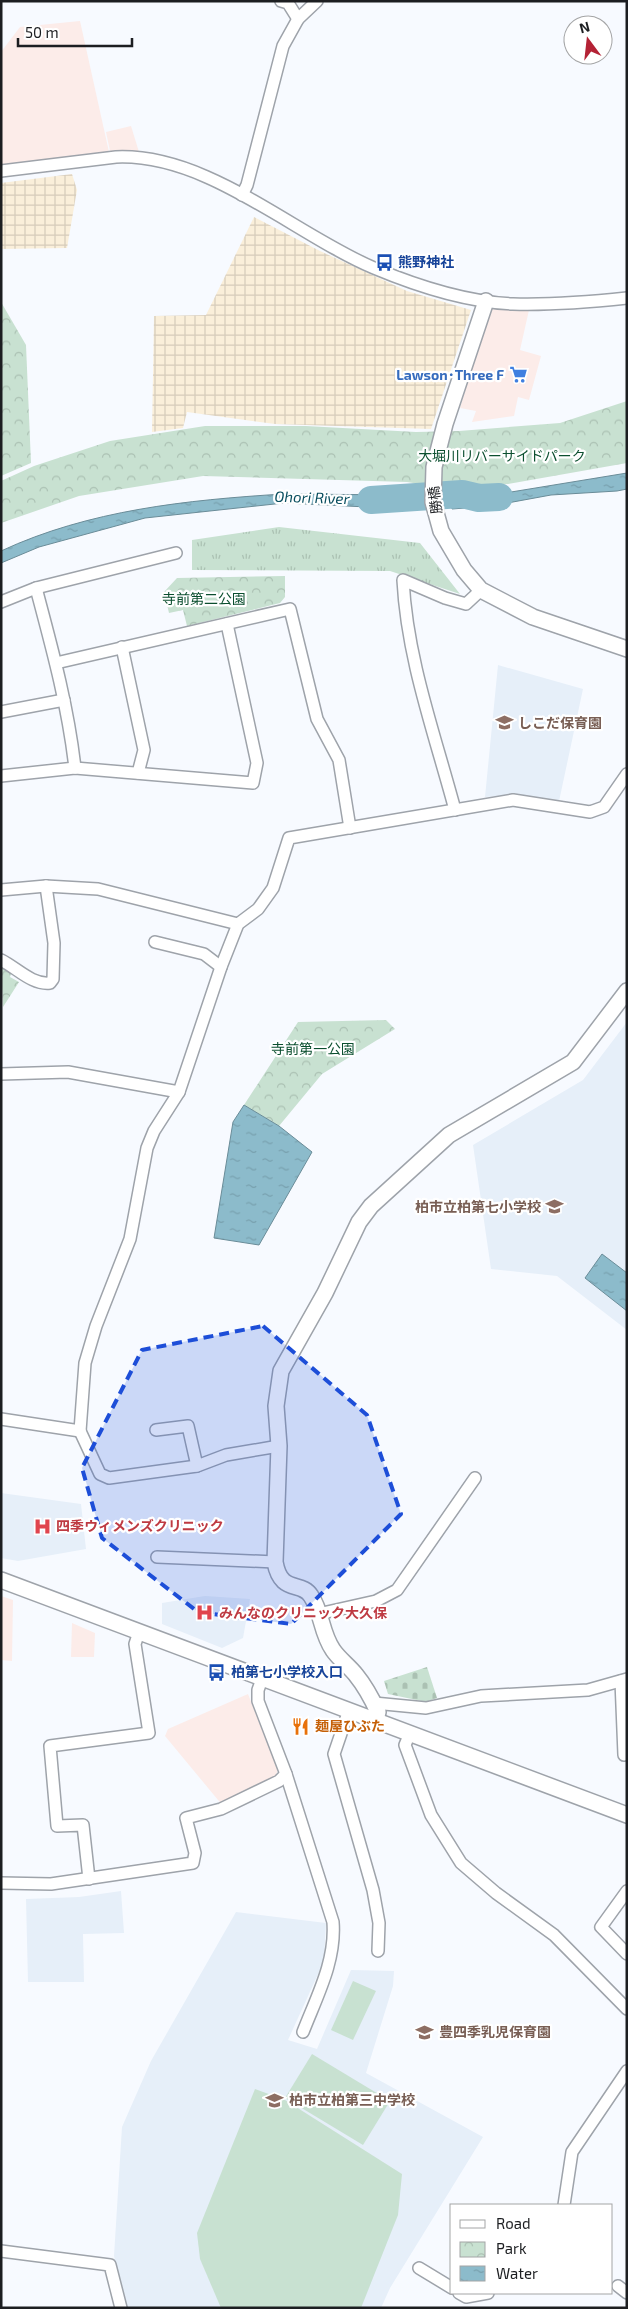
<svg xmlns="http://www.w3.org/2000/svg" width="628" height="2309" font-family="'Exo 2','Noto Sans JP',sans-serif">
	<defs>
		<pattern id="industrial-grid" width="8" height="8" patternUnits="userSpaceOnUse" patternTransform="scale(1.25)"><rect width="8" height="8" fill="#faefda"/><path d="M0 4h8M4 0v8" fill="none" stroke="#d6ccbb"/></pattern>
		<pattern id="grass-tufts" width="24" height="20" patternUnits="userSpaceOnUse" patternTransform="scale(1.25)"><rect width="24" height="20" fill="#c8e1d1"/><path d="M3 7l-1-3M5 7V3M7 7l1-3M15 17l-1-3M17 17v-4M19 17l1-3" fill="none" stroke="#abc1b3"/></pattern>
		<pattern id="cemetery-stones" width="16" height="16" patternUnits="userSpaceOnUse" patternTransform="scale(1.25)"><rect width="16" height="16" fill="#c8e1d1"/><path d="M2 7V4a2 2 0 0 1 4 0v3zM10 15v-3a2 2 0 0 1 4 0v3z" fill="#abc1b3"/></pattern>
		<pattern id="park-crowns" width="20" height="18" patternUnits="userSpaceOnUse" patternTransform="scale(1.25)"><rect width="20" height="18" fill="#c8e1d1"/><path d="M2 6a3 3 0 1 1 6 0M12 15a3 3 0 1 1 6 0" fill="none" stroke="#abc1b3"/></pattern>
		<pattern id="water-ripples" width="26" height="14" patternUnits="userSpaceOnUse" patternTransform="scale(1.25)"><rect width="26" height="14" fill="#8cbbcb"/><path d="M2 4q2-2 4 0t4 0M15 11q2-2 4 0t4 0" fill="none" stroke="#78a0ae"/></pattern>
	</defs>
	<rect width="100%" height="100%" fill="#f7faff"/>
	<g fill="#fcece9">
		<path d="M80,21L109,152L1,167V52L20,27Z"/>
		<path d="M131,126L139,152L110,151L106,132Z"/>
		<path d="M489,309L529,310L520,350L541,356L529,400L518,397L514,416L472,422L476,411L460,408Z"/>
		<path d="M1,1596L13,1600L12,1661L1,1660Z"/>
		<path d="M72,1623L95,1633L94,1657H71Z"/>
		<path d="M248,1694L278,1770L275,1777L223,1806L165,1736L168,1729Z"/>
	</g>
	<g fill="url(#industrial-grid)">
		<path d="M72,174L77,190L67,248L1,249V183Z"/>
		<path d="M254,217L320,251L407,291L471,310L431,429L275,424L187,412L183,428L152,432L154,316L206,315Z"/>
	</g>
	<g fill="#e6eff9">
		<path d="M498,665L583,689L558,806L512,795L485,797Z"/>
		<path d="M627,1022V1330L557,1276L491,1269L473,1145L583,1080Z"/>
		<path d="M1,1493L81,1504L86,1549L18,1561L1,1558Z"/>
		<path d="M205,1596L250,1599L243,1638L222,1648L162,1624V1603Z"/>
		<path d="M121,1891L124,1933L83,1934L84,1982H28L26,1899L79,1897Z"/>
		<path d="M236,1912L326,1923L324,1961L288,2040L317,2049L351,1970L394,1971L393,1986L366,2073L483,2137L390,2288L381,2308H128L114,2256L122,2127L151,2061Z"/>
	</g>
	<path fill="url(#grass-tufts)" d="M279,527L420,543L460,594L390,571L192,570V540Z"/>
	<path fill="url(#cemetery-stones)" d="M427,1667L437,1698L426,1702L388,1694L384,1681Z"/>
	<g fill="url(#park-crowns)">
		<path d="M1,302L26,345L31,463L1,476Z"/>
		<path d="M627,401V463L508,484L445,488L407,482L203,476L79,496L1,523V481L34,466L110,441L205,426H306L416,432L459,431L560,423Z"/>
		<path d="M285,576V597L280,603L187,626L183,610L169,613L164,592L177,578Z"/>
		<path d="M1,966L12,971L10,977L19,982L3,1007Z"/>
		<path d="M386,1020L395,1029L322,1074L279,1126L244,1105L298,1022Z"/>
	</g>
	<g fill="#c8e1d1">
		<path d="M353,1981L376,1991L353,2040L331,2030Z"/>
		<path d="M312,2054L390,2101L363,2145L285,2098Z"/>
		<path d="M255,2089L285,2100L402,2174L398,2215L361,2308H221L200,2259L197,2233Z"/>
	</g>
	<g fill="url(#water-ripples)" stroke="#6a8c98">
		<path d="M627,473V489L617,491L551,495L491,506L452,509L450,495L505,493Z"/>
		<path d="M283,494L409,495V509L284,503L145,518L39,547L1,563V551C89,510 187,500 283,494Z"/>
		<path d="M244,1105L279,1126L312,1152L259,1245L214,1238L233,1122Z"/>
		<path d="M602,1254L627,1273V1311L585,1278Z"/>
	</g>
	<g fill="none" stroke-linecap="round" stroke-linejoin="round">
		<path stroke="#8cbbcb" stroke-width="28" d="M371,500L462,494L479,498L499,497"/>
		<defs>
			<g id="minor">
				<path d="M281,1L288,3L298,19"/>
				<path d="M1,171L116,157C207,153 294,234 374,268C417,286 466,302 513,304C550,305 590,302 627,298"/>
				<path d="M242,195L247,185L283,46L298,19L317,1"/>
				<path d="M36,588C52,648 68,706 75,768"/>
				<path d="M1,602L36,588L176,553"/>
				<path d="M122,647L144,750L138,773"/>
				<path d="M56,663L290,609L317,719L339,760L350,828"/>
				<path d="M1,712L64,700"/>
				<path d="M1,776L75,768L253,783L257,763L227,624"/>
				<path d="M455,810C435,735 407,659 403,580L445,598L466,604L481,590"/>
				<path d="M1,890L46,886L98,889L238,924"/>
				<path d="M155,942L204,954L221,967"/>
				<path d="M1,960C17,968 32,985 50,983L53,979L54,943L46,886"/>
				<path d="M1,1074L68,1072L179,1092"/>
				<path d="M1,1419L80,1431L85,1363L96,1326L130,1239L147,1148L154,1131L179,1092L221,967L238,924L258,909L273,888L289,838L513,800L590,812L604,807L627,774"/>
				<path d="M156,1430L188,1426L197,1466"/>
				<path d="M80,1431L100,1474L109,1478L197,1466L226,1455L279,1446"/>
				<path d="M157,1557L275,1562"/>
				<path d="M318,1614L376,1601L397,1590L475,1478"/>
				<path d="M262,1679L258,1690V1701L286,1774L333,1922C336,1961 317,1996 303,2032"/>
				<path d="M621,1681L624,1755"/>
				<path d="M374,1703L426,1708L481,1696L588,1690L627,1679"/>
				<path d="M349,1710L334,1754L373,1890L379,1923L378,1951"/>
				<path d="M410,1733L405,1745L431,1815L461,1863L496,1893L554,1935L627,2009"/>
				<path d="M89,1879L83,1825L57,1826L50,1746L149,1733L135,1644L139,1632"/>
				<path d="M1,1883L51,1884L193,1863L195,1853L186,1818L221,1809L279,1781L286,1774"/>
				<path d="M627,1891L601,1927L627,1954"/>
				<path d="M564,2205L572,2152L627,2071"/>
				<path d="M1,2251L110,2265L121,2308"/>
				<path d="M419,2268L452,2288"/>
				<path d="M618,2286L627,2293"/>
				<path d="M459,2293L466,2297L488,2293"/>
			</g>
			<g id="tertiary">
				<path d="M486,301L445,424L434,467L433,502L441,531L464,570L481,590L533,617L627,649"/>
				<path d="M1,1580L627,1815"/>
				<path d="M376,1720L378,1712C372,1699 365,1686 356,1675C349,1666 339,1659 333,1650C321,1633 322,1612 311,1596C301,1580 281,1595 275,1562L279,1446L276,1406L281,1371L325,1293L359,1222L371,1206L449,1135L573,1062L627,991"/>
			</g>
		</defs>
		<use href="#minor" stroke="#9ea3aa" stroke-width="14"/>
		<use href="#tertiary" stroke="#9ea3aa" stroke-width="18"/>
		<use href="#minor" stroke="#fff" stroke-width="11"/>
		<use href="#tertiary" stroke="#fff" stroke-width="15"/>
	</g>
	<path fill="#1d4ed8" fill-opacity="0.2" stroke="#1d4ed8" stroke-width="4" stroke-dasharray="10 6" stroke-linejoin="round" d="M263,1326L367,1415L401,1514L291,1624L198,1612L102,1538L82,1468L142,1350Z"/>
	<defs>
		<symbol id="bus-bare" viewBox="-9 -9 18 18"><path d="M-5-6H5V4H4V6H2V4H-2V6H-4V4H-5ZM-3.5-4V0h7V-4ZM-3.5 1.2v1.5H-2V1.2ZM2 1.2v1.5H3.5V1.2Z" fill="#1a4fb4" stroke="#fff" stroke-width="2.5" paint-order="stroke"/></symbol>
		<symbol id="supermarket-bare" viewBox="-9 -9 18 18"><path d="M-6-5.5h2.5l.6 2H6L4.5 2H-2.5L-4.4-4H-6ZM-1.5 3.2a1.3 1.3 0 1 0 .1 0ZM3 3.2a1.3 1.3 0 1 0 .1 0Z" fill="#3f7fe0" stroke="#fff" stroke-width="2.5" paint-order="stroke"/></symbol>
		<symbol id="school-bare" viewBox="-9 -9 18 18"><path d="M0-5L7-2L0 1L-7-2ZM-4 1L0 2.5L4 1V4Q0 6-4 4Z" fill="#8d6e63" stroke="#fff" stroke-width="2.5" paint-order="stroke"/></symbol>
		<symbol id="hospital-bare" viewBox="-9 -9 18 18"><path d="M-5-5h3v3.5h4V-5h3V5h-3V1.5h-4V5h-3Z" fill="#e0444e" stroke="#fff" stroke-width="2.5" paint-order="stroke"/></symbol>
		<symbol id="restaurant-bare" viewBox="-9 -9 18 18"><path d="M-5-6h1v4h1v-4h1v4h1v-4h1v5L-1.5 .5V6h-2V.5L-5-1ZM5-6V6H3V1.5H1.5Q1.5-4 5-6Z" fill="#e8710a" stroke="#fff" stroke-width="2.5" paint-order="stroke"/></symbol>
	</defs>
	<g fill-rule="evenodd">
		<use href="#bus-bare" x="372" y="250" width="25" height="25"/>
		<use href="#supermarket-bare" x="506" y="362" width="25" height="25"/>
		<use href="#school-bare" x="492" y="710" width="25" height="25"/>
		<use href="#school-bare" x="542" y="1194" width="25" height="25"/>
		<use href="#hospital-bare" x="30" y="1514" width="25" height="25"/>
		<use href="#hospital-bare" x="192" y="1600" width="25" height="25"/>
		<use href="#bus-bare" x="204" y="1660" width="25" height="25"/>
		<use href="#restaurant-bare" x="288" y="1714" width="25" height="25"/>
		<use href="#school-bare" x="412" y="2020" width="25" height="25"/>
		<use href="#school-bare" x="262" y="2088" width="25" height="25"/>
	</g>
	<g text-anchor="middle" stroke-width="4.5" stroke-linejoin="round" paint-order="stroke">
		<g font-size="14" font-weight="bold" fill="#164399" stroke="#fff" text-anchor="start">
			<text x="398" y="267">熊野神社</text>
			<text x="231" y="1677">柏第七小学校入口</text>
		</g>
		<g font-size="14" font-weight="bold" fill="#366cbe" stroke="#fff" text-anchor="end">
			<text x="504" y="380">Lawson･Three F</text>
		</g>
		<g font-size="14" fill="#0b4f2f" stroke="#fff">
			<text x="502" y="461">大堀川リバーサイドパーク</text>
			<text x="204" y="604">寺前第二公園</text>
			<text x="313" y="1054">寺前第一公園</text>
		</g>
		<g font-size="14" fill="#1c1e21" stroke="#fff">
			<text transform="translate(435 500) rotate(-97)" y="5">勝橋</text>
		</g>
		<g font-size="14" font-weight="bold" fill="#785e54" stroke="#fff" text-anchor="start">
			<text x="518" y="728">しこだ保育園</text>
			<text x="541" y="1212" text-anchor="end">柏市立柏第七小学校</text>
			<text x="439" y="2037">豊四季乳児保育園</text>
			<text x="289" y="2105">柏市立柏第三中学校</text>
		</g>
		<g font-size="14" font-weight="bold" fill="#be3a42" stroke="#fff" text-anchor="start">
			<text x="56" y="1531">四季ウィメンズクリニック</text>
			<text x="219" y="1618">みんなのクリニック大久保</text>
		</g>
		<g font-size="14" font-weight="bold" fill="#c56008" stroke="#fff" text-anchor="start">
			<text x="315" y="1731">麺屋ひぶた</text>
		</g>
		<g font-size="15" font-style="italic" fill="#084d5e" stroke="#fff">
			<text transform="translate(312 498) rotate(2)" y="5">Ohori River</text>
		</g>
	</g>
	<rect width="628" height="2309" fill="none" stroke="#1c1e21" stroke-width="5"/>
	<rect x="450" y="2204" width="162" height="90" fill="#ffffff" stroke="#a4a5a6"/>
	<rect x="460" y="2220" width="25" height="8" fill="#ffffff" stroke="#a4a5a6"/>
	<text x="496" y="2229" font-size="15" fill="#1c1e21">Road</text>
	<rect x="460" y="2242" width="25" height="15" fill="url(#park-crowns)" stroke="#a4a5a6"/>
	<text x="496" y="2254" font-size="15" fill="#1c1e21">Park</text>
	<rect x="460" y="2266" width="25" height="15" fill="url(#water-ripples)" stroke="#a4a5a6"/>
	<text x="496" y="2279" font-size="15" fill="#1c1e21">Water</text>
	<g transform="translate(588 40) rotate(345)"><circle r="24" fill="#ffffff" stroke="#a4a5a6"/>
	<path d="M0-4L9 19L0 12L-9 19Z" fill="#b42235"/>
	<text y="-8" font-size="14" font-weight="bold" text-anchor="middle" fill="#1c1e21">N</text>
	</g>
	<path d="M18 38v8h114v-8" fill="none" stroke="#1c1e21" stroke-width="2.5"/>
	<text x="25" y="38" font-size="15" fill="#1c1e21" stroke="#ffffff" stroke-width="4" paint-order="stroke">50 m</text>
</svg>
